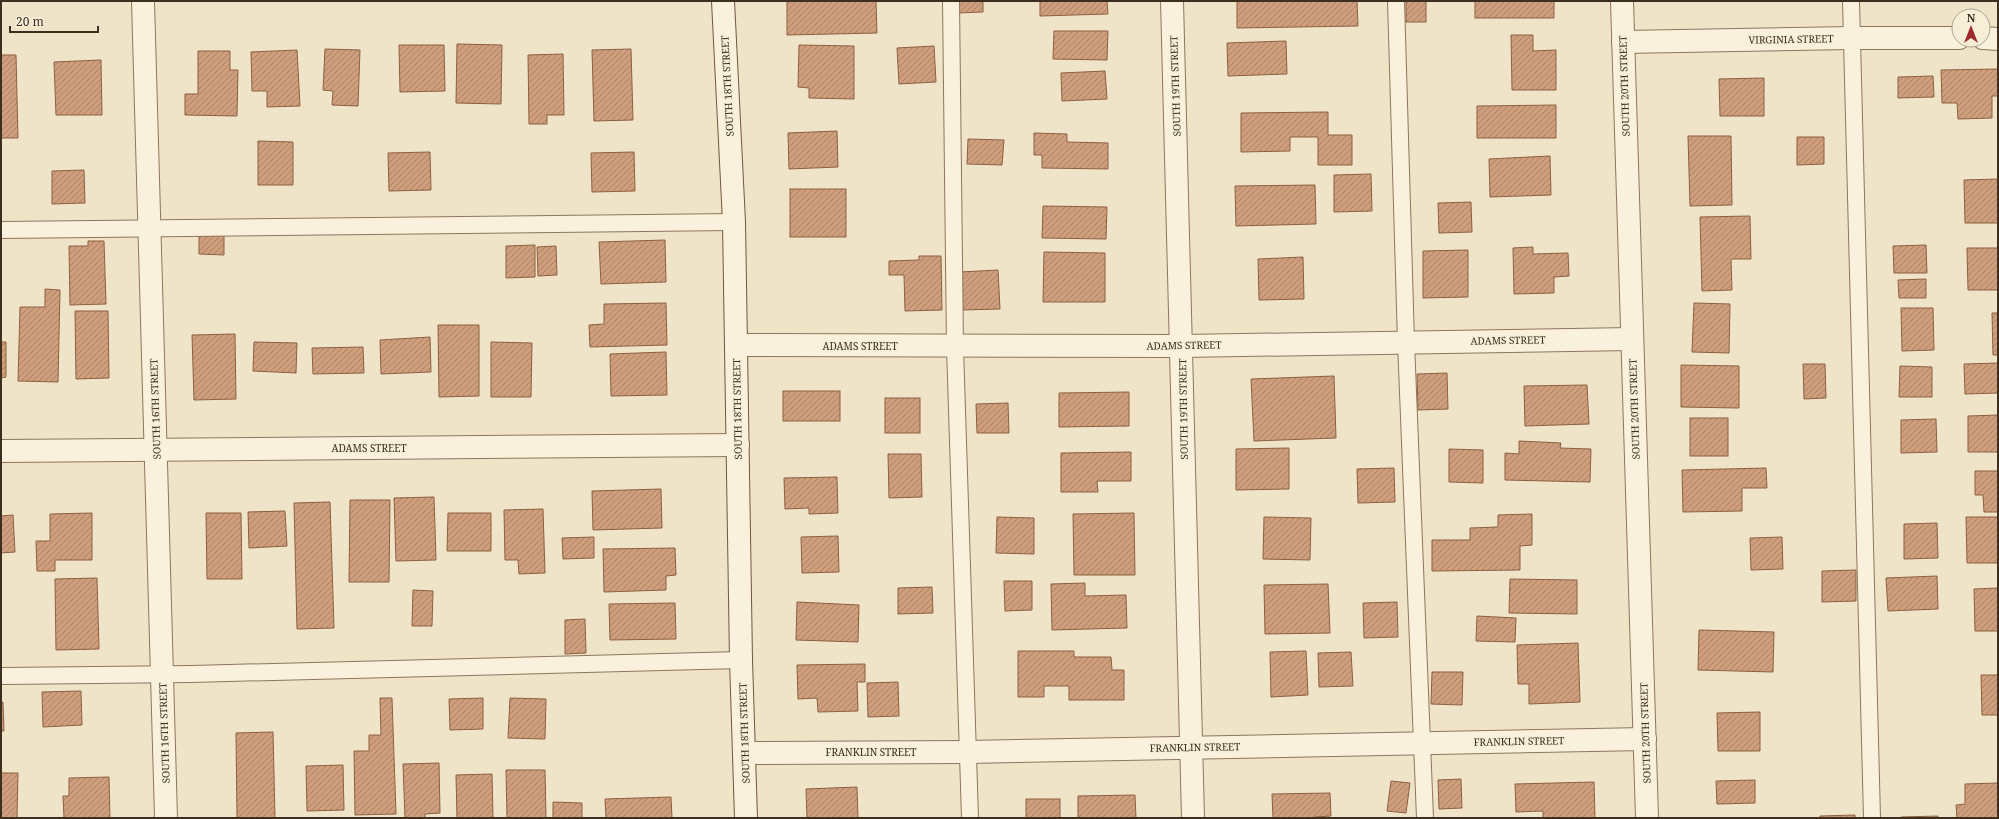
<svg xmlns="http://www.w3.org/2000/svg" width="1999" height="819" font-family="'Noto Serif',serif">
	<defs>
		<pattern id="building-hatch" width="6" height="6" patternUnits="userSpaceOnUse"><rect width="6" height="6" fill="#cf9f7d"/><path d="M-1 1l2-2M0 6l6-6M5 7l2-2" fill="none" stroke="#a98266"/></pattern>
	</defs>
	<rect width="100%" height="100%" fill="#f0e4c8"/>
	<g fill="url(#building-hatch)" stroke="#8d5f41">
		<path d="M787,1H876L877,33L787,35Z"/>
		<path d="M958,1H983V12L958,13Z"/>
		<path d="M1040,1H1107L1108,14L1040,16Z"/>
		<path d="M1237,1H1357L1358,26L1237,28Z"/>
		<rect x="1406" y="1" width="20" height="21"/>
		<rect x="1475" y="1" width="79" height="17"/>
		<path d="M1054,31H1108L1107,60L1053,59Z"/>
		<path d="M1511,35H1533V51L1556,50V90H1512Z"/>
		<path d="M1286,41L1287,74L1228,76L1227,43Z"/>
		<path d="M457,44L502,45L501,104L456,103Z"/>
		<path d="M399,45H444L445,91L400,92Z"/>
		<path d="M799,45L854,46V99L809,98V88L798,87Z"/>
		<path d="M934,46L936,82L899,84L897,48Z"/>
		<path d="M325,49L360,50L358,106L332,105L333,91L323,90Z"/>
		<path d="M631,49L633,120L594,121L592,50Z"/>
		<path d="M297,50L300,106L267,107V91H252L251,52Z"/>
		<path d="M198,51H230V70H238L237,116L185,115V94H198Z"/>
		<path d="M563,54L564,115H547V124H529L528,55Z"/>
		<path d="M1,55H16L18,138H1Z"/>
		<path d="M101,60L102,115H56L54,62Z"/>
		<path d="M1998,69V96H1992V118L1958,119L1957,103H1942L1941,70Z"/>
		<path d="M1105,71L1107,99L1062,101L1061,73Z"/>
		<path d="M1933,76L1934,97L1898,98V77Z"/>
		<path d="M1764,78V116H1720L1719,79Z"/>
		<path d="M1556,105V138H1477V106Z"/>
		<path d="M1328,112V135H1352V165H1318V137H1290V151L1241,152V113Z"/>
		<path d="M837,131L838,167L789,169L788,133Z"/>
		<path d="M1034,133L1067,134V142L1108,143V169L1042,168V155H1034Z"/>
		<path d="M1688,136H1731L1732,205L1690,206Z"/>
		<path d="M1797,137H1824V164L1797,165Z"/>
		<path d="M968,139L1004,140L1002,165L967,164Z"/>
		<path d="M258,141L293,142V185H258Z"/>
		<path d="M430,152L431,190L389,191L388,153Z"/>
		<path d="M634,152L635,191L592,192L591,153Z"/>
		<path d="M1550,156L1551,195L1490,197L1489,159Z"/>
		<path d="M84,170L85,203L52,204V171Z"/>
		<path d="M1371,174L1372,211L1334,212V175Z"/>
		<path d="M1998,179V223H1965L1964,180Z"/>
		<path d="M1315,185L1316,224L1236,226L1235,186Z"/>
		<rect x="790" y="189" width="56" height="48"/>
		<path d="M1471,202L1472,232L1439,233L1438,203Z"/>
		<path d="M1043,206L1107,207L1106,239L1042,238Z"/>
		<path d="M1750,216L1751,259H1731L1732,290L1702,291L1700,217Z"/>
		<path d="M199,232L224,233V255L199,254Z"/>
		<path d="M665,240L666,282L601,284L599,242Z"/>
		<path d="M88,241H104L106,304L70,305L69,246H88Z"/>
		<path d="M535,245V277L506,278V246Z"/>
		<path d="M1926,245L1927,273H1894L1893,246Z"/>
		<path d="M556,246L557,275L538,276L537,247Z"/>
		<path d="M1533,247V254L1568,253L1569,276L1554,277V293L1514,294L1513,248Z"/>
		<path d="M1967,248H1998V290H1968Z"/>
		<path d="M1468,250V297L1423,298V251Z"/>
		<path d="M1044,252L1105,253V302H1043Z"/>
		<path d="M919,256H941L942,310L905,311L904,275H889V261L919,260Z"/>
		<path d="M1303,257L1304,299L1259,300L1258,259Z"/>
		<path d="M998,270L1000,309L962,310L960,272Z"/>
		<path d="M1926,279V298H1899L1898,280Z"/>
		<path d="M45,289L60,290L58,382L18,381L20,307H45Z"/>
		<path d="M666,303L667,345L590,347L589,325L604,324V304Z"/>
		<path d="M1694,303L1730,304L1729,353L1692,352Z"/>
		<path d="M1901,308H1933L1934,350L1902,351Z"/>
		<path d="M75,311H108L109,378L76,379Z"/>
		<path d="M1992,313H1998V355H1993Z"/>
		<path d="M438,325H479V396L439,397Z"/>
		<path d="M235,334L236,399L194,400L192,335Z"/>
		<path d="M430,337L431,372L381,374L380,340Z"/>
		<path d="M1,342H6V377L1,378Z"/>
		<path d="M254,342L297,343L296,373L253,371Z"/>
		<path d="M491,342L532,343L531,397H491Z"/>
		<path d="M363,347L364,373L313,374L312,348Z"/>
		<path d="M666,352L667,395L611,396L610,354Z"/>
		<path d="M1998,363V393L1965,394L1964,364Z"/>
		<path d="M1803,364H1825L1826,398L1804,399Z"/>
		<path d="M1681,365L1739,366V408L1681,407Z"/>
		<path d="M1900,366L1932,367V397H1899Z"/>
		<path d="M1447,373L1448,409L1418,410L1417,374Z"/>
		<path d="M1334,376L1336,438L1254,441L1251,379Z"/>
		<path d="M1587,385L1589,424L1525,426L1524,386Z"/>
		<rect x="783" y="391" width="57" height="30"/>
		<path d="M1129,392V426L1059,427V393Z"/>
		<rect x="885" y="398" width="35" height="35"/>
		<path d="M1008,403L1009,433H977L976,404Z"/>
		<path d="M1998,415V452H1968V416Z"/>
		<rect x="1690" y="418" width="38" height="38"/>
		<path d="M1936,419L1937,452L1901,453V420Z"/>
		<path d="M1519,441L1561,443L1560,448L1591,449L1590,482L1505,480V453L1519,454Z"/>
		<path d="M1289,448V489L1236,490V449Z"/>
		<path d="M1449,449L1483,450V483L1449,482Z"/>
		<path d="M1131,452V481H1097L1098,492H1061V453Z"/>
		<path d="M888,454H921L922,497L889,498Z"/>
		<path d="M1394,468L1395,502L1358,503L1357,469Z"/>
		<path d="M1766,468L1767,488H1742V511L1683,512L1682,470Z"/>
		<path d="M1975,471H1998V512H1984L1983,495H1975Z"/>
		<path d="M837,477L838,513L809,514V508L785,509L784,478Z"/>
		<path d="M661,489L662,528L593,530L592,491Z"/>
		<path d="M434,497L436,560L396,561L394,498Z"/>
		<path d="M350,500H390L389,582H349Z"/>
		<path d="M330,502L334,628L297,629L294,503Z"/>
		<path d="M543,509L545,573L519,574L518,560H505L504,510Z"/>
		<path d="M285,511L287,546L249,548L248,512Z"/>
		<path d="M92,513V560H55V571H37L36,541H50V514Z"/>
		<path d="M206,513H241L242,579H207Z"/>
		<path d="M448,513H491V551H447Z"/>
		<path d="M1134,513L1135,575H1074L1073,514Z"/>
		<path d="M1532,514V545L1520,546V570L1432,571V540H1470V528L1498,527V515Z"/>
		<path d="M13,515L15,552L1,553V516Z"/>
		<path d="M997,517L1034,518V554L996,553Z"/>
		<path d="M1264,517L1311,518L1310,560L1263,559Z"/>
		<path d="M1966,517H1998V563H1967Z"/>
		<path d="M1937,523L1938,558L1904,559V524Z"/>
		<path d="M838,536L839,572L802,573L801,537Z"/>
		<path d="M594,537V558L563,559L562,538Z"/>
		<path d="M1782,537L1783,569L1751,570L1750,538Z"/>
		<path d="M675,548L676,575L666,576V590L604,592L603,549Z"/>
		<path d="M1856,570V601L1822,602V571Z"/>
		<path d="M1937,576L1938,609L1888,611L1886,578Z"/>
		<path d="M97,578L99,649L56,650L55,579Z"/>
		<path d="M1510,579L1577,580V614L1509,613Z"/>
		<path d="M1004,581H1032V610L1005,611Z"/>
		<path d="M1085,583V596L1126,595L1127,628L1052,630L1051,584Z"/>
		<path d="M1328,584L1330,633L1265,634L1264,585Z"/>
		<path d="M932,587L933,613L898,614V588Z"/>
		<path d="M1998,588V631H1975L1974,589Z"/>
		<path d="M413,590L433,591L432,626H412Z"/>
		<path d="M797,602L859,605L858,642L796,640Z"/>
		<path d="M1397,602L1398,637L1364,638L1363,603Z"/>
		<path d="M675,603L676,639L610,640L609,604Z"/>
		<path d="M1477,616L1516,618L1515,642L1476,641Z"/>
		<path d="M585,619L586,653L565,654V620Z"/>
		<path d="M1699,630L1774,632L1773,672L1698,670Z"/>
		<path d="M1578,643L1580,702L1529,704V684H1518L1517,645Z"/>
		<path d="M1018,651H1074V657H1111L1112,670H1124V700H1069V686H1044V697H1018Z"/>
		<path d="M1306,651L1308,695L1271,697L1270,652Z"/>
		<path d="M1351,652L1353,686L1319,687L1318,653Z"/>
		<path d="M865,664V682H857L858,711L818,712L817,698L798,699L797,665Z"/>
		<path d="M1432,672H1463L1462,705L1431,704Z"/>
		<path d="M1981,675H1998V715H1982Z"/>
		<path d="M898,682L899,716L868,717L867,683Z"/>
		<path d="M81,691L82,725L43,727L42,692Z"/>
		<path d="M380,698H392L396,814L355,815L354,751H369V735H381Z"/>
		<path d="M483,698V729L450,730L449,699Z"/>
		<path d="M510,698L546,699L545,739L508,738Z"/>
		<path d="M3,702L4,731H1V703Z"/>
		<path d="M1760,712V751H1718L1717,713Z"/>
		<path d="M273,732L275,818H237L236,733Z"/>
		<path d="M439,763L440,813L425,814V818H405L403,764Z"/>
		<path d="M343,765L344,810L307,811L306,766Z"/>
		<path d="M506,770H545L546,818H507Z"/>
		<path d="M1,773H18L17,818H1Z"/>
		<path d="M492,774L493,818H457L456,775Z"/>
		<path d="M109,777L110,818H64L63,796H69V778Z"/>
		<path d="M1461,779L1462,808L1439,809L1438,780Z"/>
		<path d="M1755,780V803L1717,804L1716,781Z"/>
		<path d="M1391,781L1410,783L1406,813L1387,811Z"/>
		<path d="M1594,782L1595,818H1543V811L1516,812L1515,784Z"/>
		<path d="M1998,783V818H1957L1956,805L1965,804V784Z"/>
		<path d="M857,787L858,818H807L806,789Z"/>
		<path d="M1330,793L1331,816L1315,817V818H1273L1272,794Z"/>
		<path d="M1135,795L1136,818H1078V796Z"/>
		<path d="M671,797L672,818H606L605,799Z"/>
		<rect x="1026" y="799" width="34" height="19"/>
		<path d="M553,802L582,803V818H553Z"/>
		<path d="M1855,815V818H1820V816Z"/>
		<path d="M1938,816V818H1901V817Z"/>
	</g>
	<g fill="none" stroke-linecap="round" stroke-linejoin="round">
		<defs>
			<g id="service">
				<path d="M951,1L955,347L970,818"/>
				<path d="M1396,1L1406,342L1425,818"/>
				<path d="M1851,1L1872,818"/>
				<path d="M1,230L734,222"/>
				<path d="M1,676L191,674L741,660"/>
			</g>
			<g id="minor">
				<path d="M143,1L166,818"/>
				<path d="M1172,1L1193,818"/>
				<path d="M1622,1L1647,818"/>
				<path d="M1983,38L1998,39"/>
				<path d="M1623,42L1852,38H1959"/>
				<path d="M736,345L1182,346L1632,339"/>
				<path d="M1,451L738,445"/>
				<path d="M745,753L967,752L1645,739"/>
			</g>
			<path id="secondary" d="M723,1L734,222L741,660L746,818"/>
		</defs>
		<use href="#service" stroke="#8d765c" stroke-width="18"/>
		<use href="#minor" stroke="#8d765c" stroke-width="24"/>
		<use href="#secondary" stroke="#6f573f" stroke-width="24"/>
		<use href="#service" stroke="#faf1dc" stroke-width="16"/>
		<use href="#minor" stroke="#faf1dc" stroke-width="22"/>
		<use href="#secondary" stroke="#faf1dc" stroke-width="22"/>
	</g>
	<g text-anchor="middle" stroke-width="3" stroke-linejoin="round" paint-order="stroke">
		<g font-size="10" fill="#3d2e20" stroke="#f7eed8">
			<text transform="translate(1791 39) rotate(-1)" y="4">VIRGINIA STREET</text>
			<text transform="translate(727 86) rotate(-93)" y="4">SOUTH 18TH STREET</text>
			<text transform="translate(1175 86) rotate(-92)" y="4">SOUTH 19TH STREET</text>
			<text transform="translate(1624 86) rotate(-92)" y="4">SOUTH 20TH STREET</text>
			<text transform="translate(1508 340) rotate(-1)" y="4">ADAMS STREET</text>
			<text transform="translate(1184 345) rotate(-1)" y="4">ADAMS STREET</text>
			<text x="860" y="350">ADAMS STREET</text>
			<text transform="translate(155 409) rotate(-92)" y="4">SOUTH 16TH STREET</text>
			<text transform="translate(737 409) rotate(-91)" y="4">SOUTH 18TH STREET</text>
			<text transform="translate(1183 409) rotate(-91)" y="4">SOUTH 19TH STREET</text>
			<text transform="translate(1634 409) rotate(-92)" y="4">SOUTH 20TH STREET</text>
			<text x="369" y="452">ADAMS STREET</text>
			<text transform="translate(164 733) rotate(-92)" y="4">SOUTH 16TH STREET</text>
			<text transform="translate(744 733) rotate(-92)" y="4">SOUTH 18TH STREET</text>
			<text transform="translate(1645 733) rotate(-92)" y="4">SOUTH 20TH STREET</text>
			<text transform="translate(1519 741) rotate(-1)" y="4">FRANKLIN STREET</text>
			<text transform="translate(1195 747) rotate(-1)" y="4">FRANKLIN STREET</text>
			<text x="871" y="756">FRANKLIN STREET</text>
		</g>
	</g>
	<rect width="1999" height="819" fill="none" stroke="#3d2e20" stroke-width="4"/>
	<g transform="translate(1971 28)"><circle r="19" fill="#f7eed8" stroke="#ada18e"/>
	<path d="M0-3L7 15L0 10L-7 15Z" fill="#9e2a2b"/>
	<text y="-6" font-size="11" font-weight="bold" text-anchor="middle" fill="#3d2e20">N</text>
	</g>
	<path d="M10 26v6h88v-6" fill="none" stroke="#3d2e20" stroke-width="2"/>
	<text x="16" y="26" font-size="12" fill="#3d2e20" stroke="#f7eed8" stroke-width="3" paint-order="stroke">20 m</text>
</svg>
